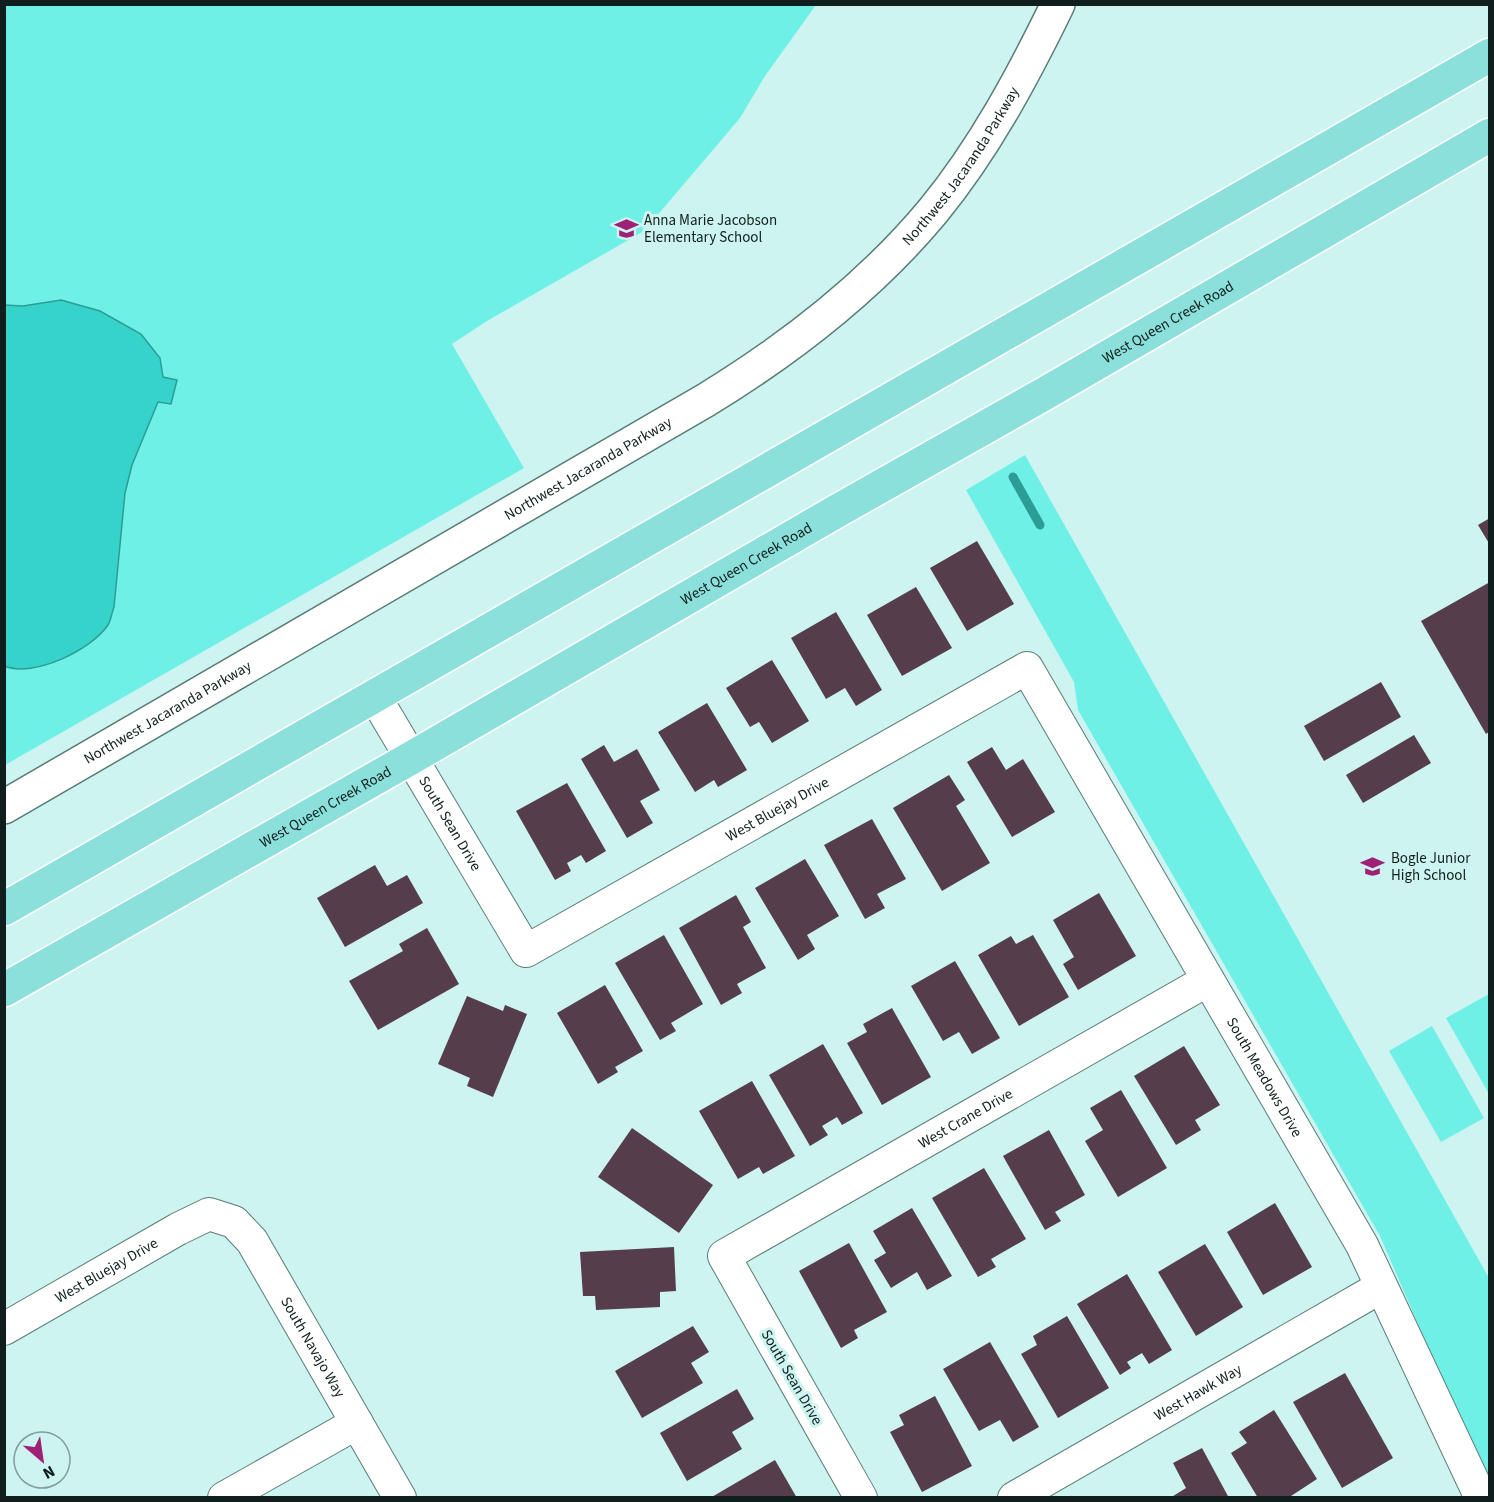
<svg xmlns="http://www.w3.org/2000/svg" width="1494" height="1502" font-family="'Source Sans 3',sans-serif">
	<rect width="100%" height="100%" fill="#cdf4f0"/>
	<g fill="#6ff0e7">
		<path d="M5,5H816L765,76L740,118L644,231L487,321L452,344L524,468L5,765Z"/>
		<path d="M1025,455L1489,1278V1481L1479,1465L1380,1236L1078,710L1074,682L966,490Z"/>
		<path d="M1489,994H1490L1489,1094L1446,1018Z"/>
		<path d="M1432,1026L1484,1118L1441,1142L1389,1051Z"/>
	</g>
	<path fill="#36d3ca" stroke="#2b9d96" stroke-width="1.5" d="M61,300L100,311L141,334L160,358L163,377L177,380L171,404L158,402L132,465L125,493L114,607C112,612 111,620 108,625C91,650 34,678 4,666L5,305L23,306Z"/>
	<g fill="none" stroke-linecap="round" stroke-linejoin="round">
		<path stroke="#2b9d96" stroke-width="9" d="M1013,477L1040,525"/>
	</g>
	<g fill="#563d4b">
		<path d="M1490,518V545L1478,525Z"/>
		<path d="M977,541L1014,604L967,631L930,568Z"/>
		<path d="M1490,582V731L1486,734L1421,621Z"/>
		<path d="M916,587L952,648L902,676L867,615Z"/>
		<path d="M836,612L882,690L856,706L845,688L826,699L791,638Z"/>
		<path d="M772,660L809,721L772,743L759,722L750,727L726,688Z"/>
		<path d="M1381,682L1401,717L1324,761L1304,726Z"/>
		<path d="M707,703L747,770L718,787L714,780L695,792L658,732Z"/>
		<path d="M1414,735L1431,763L1363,803L1346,775Z"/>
		<path d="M604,745L614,762L637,749L660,790L640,801L653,823L627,838L581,759Z"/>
		<path d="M992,747L1006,770L1023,759L1055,812L1012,837L967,762Z"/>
		<path d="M949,775L965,800L956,806L990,863L942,891L893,808Z"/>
		<path d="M567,783L606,851L586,863L581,855L567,863L571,871L555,880L516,811Z"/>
		<path d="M872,819L906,879L877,894L885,908L865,919L824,845Z"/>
		<path d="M805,859L839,916L807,935L815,949L798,960L755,888Z"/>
		<path d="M375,865L387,886L407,875L423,903L345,947L317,898Z"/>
		<path d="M1099,893L1136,956L1078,990L1063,964L1074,957L1053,920Z"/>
		<path d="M736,895L751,922L743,927L766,968L737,984L742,993L721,1005L679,928Z"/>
		<path d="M427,928L459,984L378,1030L349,981L403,951L399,944Z"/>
		<path d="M664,935L703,1004L671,1023L676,1031L660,1040L615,963Z"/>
		<path d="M1033,935L1069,997L1019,1026L978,955L1011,936L1016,944Z"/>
		<path d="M955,961L1000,1038L972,1054L959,1032L943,1041L911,986Z"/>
		<path d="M605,985L643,1051L615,1067L618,1072L598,1084L557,1013Z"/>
		<path d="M467,996L503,1011L505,1005L527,1014L493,1097L467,1086L470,1078L438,1064Z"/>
		<path d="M892,1008L931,1077L882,1105L847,1043L867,1032L863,1024Z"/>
		<path d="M823,1044L863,1113L842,1125L837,1117L822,1126L828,1135L810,1146L769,1075Z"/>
		<path d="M1184,1046L1220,1105L1195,1120L1201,1130L1176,1145L1134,1076Z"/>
		<path d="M752,1081L795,1156L763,1174L759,1167L738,1179L699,1111Z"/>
		<path d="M1121,1090L1167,1168L1118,1197L1085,1141L1103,1130L1090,1108Z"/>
		<path d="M632,1128L713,1185L679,1233L598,1177Z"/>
		<path d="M1049,1130L1085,1195L1055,1212L1061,1221L1045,1230L1003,1156Z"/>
		<path d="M984,1168L1026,1239L991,1259L996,1267L978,1277L932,1198Z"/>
		<path d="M1275,1203L1312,1267L1263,1295L1227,1232Z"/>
		<path d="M912,1208L952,1276L927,1290L917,1272L891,1288L874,1260L886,1253L873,1231Z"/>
		<path d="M849,1243L887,1312L854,1330L858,1338L841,1348L799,1271Z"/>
		<path d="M1205,1244L1243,1307L1196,1336L1158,1272Z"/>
		<path d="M674,1247L676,1291L660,1292V1307L596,1310L595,1296H583L580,1252Z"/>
		<path d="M1127,1274L1172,1350L1149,1364L1142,1353L1127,1362L1131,1368L1120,1375L1077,1304Z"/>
		<path d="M1067,1316L1109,1388L1058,1418L1021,1354L1037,1345L1033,1336Z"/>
		<path d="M693,1326L709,1352L691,1363L703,1383L642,1418L615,1371Z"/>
		<path d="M990,1342L1039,1427L1013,1442L1000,1420L979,1431L943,1369Z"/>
		<path d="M1345,1373L1393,1458L1342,1488L1293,1402Z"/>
		<path d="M737,1389L754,1419L732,1432L742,1449L687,1481L660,1433Z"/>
		<path d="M935,1396L972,1466L922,1492L890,1432L904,1425L899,1415Z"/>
		<path d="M1274,1410L1317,1479L1288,1498H1258L1231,1453L1247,1443L1239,1432Z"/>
		<path d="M1202,1448L1229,1498H1170L1186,1488L1173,1463Z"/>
		<path d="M775,1460L797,1498H710Z"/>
	</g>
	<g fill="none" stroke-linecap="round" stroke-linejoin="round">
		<defs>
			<g id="minor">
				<path id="s1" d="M375,697L526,951L1027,668L1362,1245L1481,1498"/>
				<path id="s2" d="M4,1329L178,1229L209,1214L234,1222L252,1241L400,1498"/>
				<path d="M224,1498L357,1423"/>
				<path id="s3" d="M861,1498L724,1256L1208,980"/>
				<path id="s4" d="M1014,1498L1381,1287"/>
			</g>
			<g id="tertiary">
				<path id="s5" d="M4,807L706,400C791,348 869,288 933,211C984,149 1023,76 1058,4"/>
			</g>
			<g id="primary">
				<path d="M4,909L1490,55"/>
				<path id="s6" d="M4,990L411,758L837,511L1044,394L1490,135"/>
			</g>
		</defs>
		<use href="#minor" stroke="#587c78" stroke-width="34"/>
		<use href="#tertiary" stroke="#587c78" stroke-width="36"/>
		<use href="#primary" stroke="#fff" stroke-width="36"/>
		<use href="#minor" stroke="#fff" stroke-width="32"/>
		<use href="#tertiary" stroke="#fff" stroke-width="33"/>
		<use href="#primary" stroke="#8ce0dc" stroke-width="33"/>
	</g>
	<defs>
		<symbol id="school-bare" viewBox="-9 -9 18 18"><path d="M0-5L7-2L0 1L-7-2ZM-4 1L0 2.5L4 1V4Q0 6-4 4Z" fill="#9e2176" stroke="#cdf4f0" stroke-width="2.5" paint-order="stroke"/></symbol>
	</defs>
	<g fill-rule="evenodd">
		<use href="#school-bare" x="610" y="212" width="33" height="33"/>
		<use href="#school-bare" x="1356" y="850" width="33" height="33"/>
	</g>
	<g text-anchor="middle" stroke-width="6" stroke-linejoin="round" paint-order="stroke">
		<g font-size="15" fill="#101f1e" stroke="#cdf4f0">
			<text dy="5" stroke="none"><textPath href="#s5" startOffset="1161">Northwest Jacaranda Parkway</textPath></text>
			<text dy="5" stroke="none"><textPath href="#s6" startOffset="1342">West Queen Creek Road</textPath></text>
			<text dy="5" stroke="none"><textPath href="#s5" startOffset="675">Northwest Jacaranda Parkway</textPath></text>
			<text dy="5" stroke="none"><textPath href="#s6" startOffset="856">West Queen Creek Road</textPath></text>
			<text dy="5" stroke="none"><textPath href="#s5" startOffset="189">Northwest Jacaranda Parkway</textPath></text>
			<text dy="5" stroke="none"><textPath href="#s6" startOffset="370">West Queen Creek Road</textPath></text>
			<text dy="5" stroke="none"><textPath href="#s1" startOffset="584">West Bluejay Drive</textPath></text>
			<text dy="5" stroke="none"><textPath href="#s1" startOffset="147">South Sean Drive</textPath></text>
			<text dy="5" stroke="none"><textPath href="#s1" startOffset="1344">South Meadows Drive</textPath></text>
			<text dy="5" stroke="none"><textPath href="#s3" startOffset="556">West Crane Drive</textPath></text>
			<text dy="5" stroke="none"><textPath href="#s2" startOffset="118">West Bluejay Drive</textPath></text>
			<text dy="5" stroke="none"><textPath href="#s2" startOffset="410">South Navajo Way</textPath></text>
			<text transform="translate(792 1377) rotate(60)" y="5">South Sean Drive</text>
			<text dy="5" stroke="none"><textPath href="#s4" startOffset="212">West Hawk Way</textPath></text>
		</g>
		<g font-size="15" fill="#101f1e" stroke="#cdf4f0" text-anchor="start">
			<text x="644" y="225">Anna Marie Jacobson<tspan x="644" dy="17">Elementary School</tspan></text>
			<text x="1391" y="863">Bogle Junior<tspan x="1391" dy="17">High School</tspan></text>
		</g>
	</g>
	<rect width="1494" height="1502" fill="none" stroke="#101f1e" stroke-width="12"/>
	<g transform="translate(42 1460) rotate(151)"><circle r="28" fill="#cdf4f0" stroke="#819f9c" stroke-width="1.5"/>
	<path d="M0-4.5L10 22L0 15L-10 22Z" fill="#9e2176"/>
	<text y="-9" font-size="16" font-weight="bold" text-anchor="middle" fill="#101f1e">N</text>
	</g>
</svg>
